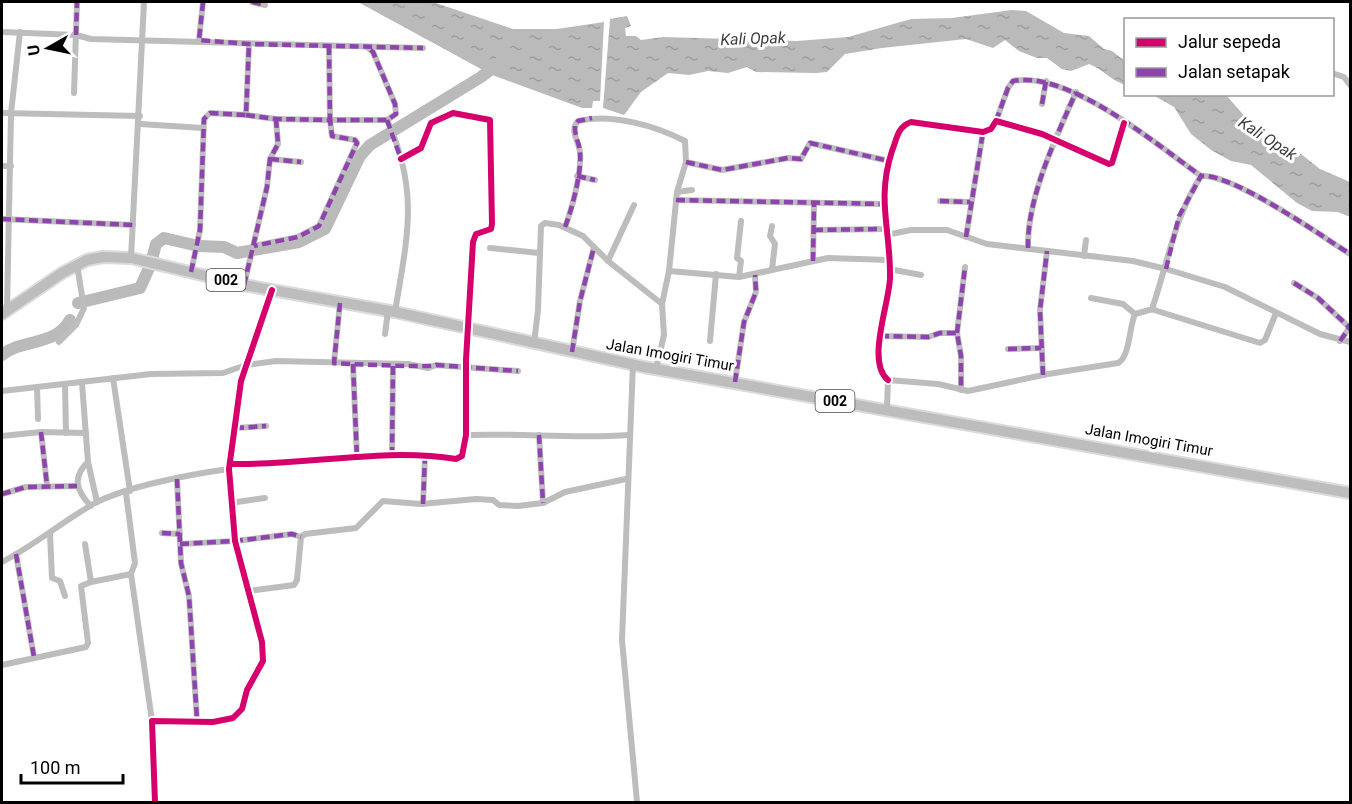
<svg xmlns="http://www.w3.org/2000/svg" width="1352" height="804" font-family="Roboto,sans-serif">
	<defs>
		<pattern id="water-ripples" width="26" height="14" patternUnits="userSpaceOnUse" patternTransform="scale(1.5)"><rect width="26" height="14" fill="#bababa"/><path d="M2 4q2-2 4 0t4 0M15 11q2-2 4 0t4 0" fill="none" stroke="#9e9e9e"/></pattern>
	</defs>
	<rect width="100%" height="100%" fill="#fff"/>
	<g fill="url(#water-ripples)">
		<path d="M358,2H433L513,29H557L604,22L600,101H593L592,108H582L492,75Z"/>
		<path d="M1012,10L1026,11L1064,33L1089,36L1104,49L1112,51L1125,61V85C1110,80 1103,69 1089,64L1071,71L1062,69L1047,58H1037L1019,51L1005,40L993,48L966,39L882,48L845,54L827,72L816,73L756,72L747,67L728,73L708,71L689,75L668,73L641,92L624,115L603,108L610,19L627,16L631,26L625,28L626,36H636L641,40L663,37L797,41L848,37L911,19L952,18Z"/>
		<path d="M1153,95H1226L1263,137L1301,154L1320,169L1350,182V217L1338,212L1312,211L1297,203L1251,165L1231,161L1211,150L1191,134L1174,107Z"/>
	</g>
	<g fill="none" stroke-linecap="round" stroke-linejoin="round">
		<g stroke="#bababa" stroke-width="12">
			<path d="M199,246L224,247L237,253L299,242L325,229L360,156L370,145L481,77L499,63"/>
			<path d="M152,259L156,244L164,238L194,245"/>
			<path d="M78,303L140,288L149,268"/>
			<path d="M2,355C23,338 55,347 70,320"/>
		</g>
		<defs>
			<path id="primary" d="M2,314L62,273L87,260L103,257L131,258L244,285L395,312L644,367L1350,493"/>
		</defs>
		<use href="#primary" stroke="#dbdbdb" stroke-width="14"/>
		<g stroke="#bdbdbd" stroke-width="6">
			<path d="M252,2L265,5"/>
			<path d="M2,32L76,35L91,39L423,48"/>
			<path d="M199,40L203,2"/>
			<path d="M329,46L330,120H387L396,114L395,104L373,52L367,47"/>
			<path d="M1332,73L1344,77L1350,85"/>
			<path d="M74,93L77,2"/>
			<path d="M1042,104L1046,81"/>
			<path d="M2,113L140,116"/>
			<path d="M246,115L276,119L330,120L332,136L355,140L357,143L319,226L298,237L254,246"/>
			<path d="M387,120C420,192 407,238 395,312"/>
			<path d="M996,121L1008,88L1013,81C1068,70 1156,144 1201,176"/>
			<path d="M140,124L203,128"/>
			<path d="M270,159L301,162"/>
			<path d="M686,162L722,170L788,158L801,159L810,143L889,161"/>
			<path d="M2,166H11"/>
			<path d="M577,176L595,180"/>
			<path d="M677,192L692,190"/>
			<path d="M676,200L884,204"/>
			<path d="M940,201L970,202"/>
			<path d="M2,219L133,225"/>
			<path d="M772,226L770,236L775,244L772,269"/>
			<path d="M565,227C572,209 582,172 580,152C579,141 569,131 578,121C612,113 656,126 685,141L686,162L677,192L669,271L662,304L664,335L656,369"/>
			<path d="M814,230L885,229"/>
			<path d="M886,235L911,230H947L987,244L1133,261L1166,269L1225,287L1320,334L1350,342"/>
			<path d="M966,237L983,132"/>
			<path d="M490,248L539,253"/>
			<path d="M1028,248C1027,197 1056,138 1076,92"/>
			<path d="M1084,256L1086,240"/>
			<path d="M131,258L144,2"/>
			<path d="M608,261L634,205"/>
			<path d="M813,261L814,203"/>
			<path d="M889,269L921,275"/>
			<path d="M669,271L739,277L828,258L889,260"/>
			<path d="M191,272L200,230L204,119L210,113L246,115L249,44"/>
			<path d="M739,277L741,261L737,258L741,221"/>
			<path d="M1294,283L1318,298L1350,328"/>
			<path d="M244,285L267,187L270,159L278,144L276,119"/>
			<path d="M1091,298L1123,304L1135,314"/>
			<path d="M7,310L11,113L20,32"/>
			<path d="M1276,313L1265,340L1260,343L1154,310L1153,306C1168,261 1175,216 1201,176C1232,173 1320,235 1350,254"/>
			<path d="M957,333L965,267"/>
			<path d="M385,334L388,311"/>
			<path d="M880,336L928,337L940,333H957L961,356V390"/>
			<path d="M710,341L716,274"/>
			<path d="M1340,341L1350,327"/>
			<path d="M59,342L76,325L84,308L77,265"/>
			<path d="M534,343L538,310L541,226L545,223L559,225L583,236L608,261L662,304"/>
			<path d="M1008,349L1041,348"/>
			<path d="M572,352L580,301L594,247"/>
			<path d="M334,363L340,303"/>
			<path d="M353,364L357,458"/>
			<path d="M633,364L622,640L637,802"/>
			<path d="M1043,375L1040,310L1047,251"/>
			<path d="M113,378L130,491"/>
			<path d="M888,380C866,362 889,305 890,278C891,231 876,200 892,151C897,139 897,127 911,122L983,132L991,129L996,121L1042,134L1109,164L1112,163L1124,123"/>
			<path d="M735,382L744,322L756,292L755,275"/>
			<path d="M82,383L88,462L97,502"/>
			<path d="M65,385L66,433"/>
			<path d="M37,387L38,419"/>
			<path d="M2,391L151,374L223,373L246,365L276,361L408,364L428,368L436,365L518,371"/>
			<path d="M887,408L888,380L938,384L968,391L1048,374L1118,363C1130,357 1129,327 1135,314L1153,309"/>
			<path d="M235,428L266,426"/>
			<path d="M41,432L47,485"/>
			<path d="M466,435C521,433 575,439 629,435"/>
			<path d="M539,435L543,503"/>
			<path d="M2,436L41,432L86,433"/>
			<path d="M392,456L393,365"/>
			<path d="M88,462C72,477 76,491 91,506"/>
			<path d="M230,464C305,466 383,447 456,459L462,456L466,435V360L473,242L476,234L491,229L492,224L490,120L453,113L431,123L421,148L401,159"/>
			<path d="M177,479L181,563L189,596L197,720"/>
			<path d="M126,493L135,563L131,574L152,721"/>
			<path d="M2,494L26,487L77,486"/>
			<path d="M230,503L265,498"/>
			<path d="M423,504L425,456"/>
			<path d="M162,533L180,534"/>
			<path d="M50,534L52,578L60,581L65,596"/>
			<path d="M85,544L91,582"/>
			<path d="M180,544L235,541L292,534L301,537"/>
			<path d="M16,554L34,657"/>
			<path d="M2,562C35,545 63,521 95,503C128,486 192,474 229,469"/>
			<path d="M248,591L294,585L297,580L301,537L305,534L356,528L383,501L421,504L476,499L493,500L499,505L518,506L543,503L565,492L626,479"/>
			<path d="M2,665L86,647L88,643L81,586L91,582L131,574"/>
			<path d="M155,802L152,721L213,722L233,718L242,709L247,690L263,661L262,642L235,541L229,469L241,381L272,290"/>
		</g>
		<use href="#primary" stroke="#bdbdbd" stroke-width="10"/>
		<g stroke="#8e44ad" stroke-width="4.5" stroke-dasharray="9 4.5" stroke-linecap="butt">
			<path d="M203,2L199,40L249,44L423,48"/>
			<path d="M252,2L265,5"/>
			<path d="M76,35L77,2"/>
			<path d="M329,46L330,120H387L396,114L395,104L373,52L367,47"/>
			<path d="M1042,104L1046,81"/>
			<path d="M246,115L276,119L330,120L332,136L355,140L357,143L319,226L298,237L254,246"/>
			<path d="M387,120L401,159"/>
			<path d="M996,121L1008,88L1013,81C1068,70 1156,144 1201,176"/>
			<path d="M270,159L301,162"/>
			<path d="M686,162L722,170L788,158L801,159L810,143L889,161"/>
			<path d="M577,176L595,180"/>
			<path d="M676,200L884,204"/>
			<path d="M940,201L970,202"/>
			<path d="M2,219L133,225"/>
			<path d="M565,227C572,209 582,172 580,152C579,142 574,135 575,124L578,121L592,118"/>
			<path d="M814,230L885,229"/>
			<path d="M966,237L983,132"/>
			<path d="M1028,248C1027,197 1056,138 1076,92"/>
			<path d="M813,261L814,203"/>
			<path d="M1166,269L1179,216L1201,176C1232,173 1320,235 1350,254"/>
			<path d="M191,272L200,230L204,119L210,113L246,115L249,44"/>
			<path d="M1294,283L1318,298L1350,328"/>
			<path d="M244,285L267,187L270,159L278,144L276,119"/>
			<path d="M340,303L334,363C347,364 432,368 436,365L518,371"/>
			<path d="M957,333L965,267"/>
			<path d="M880,336L928,337L940,333H957L961,356V390"/>
			<path d="M1340,341L1350,327"/>
			<path d="M1008,349L1041,348"/>
			<path d="M572,352L580,301L594,247"/>
			<path d="M353,364L357,458"/>
			<path d="M1043,375L1040,310L1047,251"/>
			<path d="M735,382L744,322L756,292L755,275"/>
			<path d="M235,428L266,426"/>
			<path d="M41,432L47,485"/>
			<path d="M539,435L543,503"/>
			<path d="M392,456L393,365"/>
			<path d="M177,479L181,563L189,596L197,720"/>
			<path d="M2,494L26,487L77,486"/>
			<path d="M423,504L425,456"/>
			<path d="M162,533L180,534"/>
			<path d="M180,544L235,541L292,534L301,537"/>
			<path d="M16,554L34,657"/>
		</g>
		<defs>
			<g id="cycleway">
				<path d="M888,380C866,362 889,305 890,278C891,231 876,200 892,151C897,139 897,127 911,122L983,132L991,129L996,121L1042,134L1109,164L1112,163L1124,123"/>
				<path d="M230,464C305,466 383,447 456,459L462,456L466,435V360L473,242L476,234L491,229L492,224L490,120L453,113L431,123L421,148L401,159"/>
				<path d="M155,802L152,721L213,722L233,718L242,709L247,690L263,661L262,642L235,541L229,469L241,381L272,290"/>
			</g>
		</defs>
		<use href="#cycleway" stroke="#fff" stroke-width="10"/>
		<use href="#cycleway" stroke="#d6006c" stroke-width="6"/>
	</g>
	<g text-anchor="middle" stroke-width="6" stroke-linejoin="round" paint-order="stroke">
		<g fill="#fff" stroke="#4c4c4c" stroke-width="1.5">
			<rect x="206.5" y="269" width="39" height="22" rx="4.5"/>
			<rect x="815.5" y="390" width="39" height="22" rx="4.5"/>
		</g>
		<g font-size="14" font-weight="bold" fill="#000">
			<text x="226" y="285">002</text>
			<text x="835" y="406">002</text>
		</g>
		<g font-size="15" fill="#000" stroke="#fff">
			<text transform="translate(670 355) rotate(10)" y="5">Jalan Imogiri Timur</text>
			<text transform="translate(1149 440) rotate(10)" y="5">Jalan Imogiri Timur</text>
		</g>
		<g font-size="16" font-style="italic" fill="#3e3e3e" stroke="#fff">
			<text transform="translate(753 38) rotate(-2)" y="6">Kali Opak</text>
			<text transform="translate(1268 138) rotate(33)" y="6">Kali Opak</text>
		</g>
	</g>
	<rect width="1352" height="804" fill="none" stroke="#000000" stroke-width="6"/>
	<rect x="1124" y="18" width="210" height="78" fill="#ffffff" stroke="#999999" stroke-width="1.5"/>
	<rect x="1136" y="38" width="30" height="9" fill="#d6006c" stroke="#999999" stroke-width="1.5"/>
	<text x="1178" y="48" font-size="18" fill="#000000">Jalur sepeda</text>
	<rect x="1136" y="68" width="30" height="9" fill="#8e44ad" stroke="#999999" stroke-width="1.5"/>
	<text x="1178" y="78" font-size="18" fill="#000000">Jalan setapak</text>
	<g transform="translate(48 48) rotate(261)" stroke="#ffffff" stroke-width="4.5" paint-order="stroke">
	<path d="M0-4.5L10 22L0 15L-10 22Z" fill="#000000"/>
	<text y="-9" font-size="16" font-weight="bold" text-anchor="middle" fill="#000000">U</text>
	</g>
	<path d="M21 774v9h102v-9" fill="none" stroke="#000000" stroke-width="3"/>
	<text x="30" y="774" font-size="18" fill="#000000" stroke="#ffffff" stroke-width="4.5" paint-order="stroke">100 m</text>
</svg>
